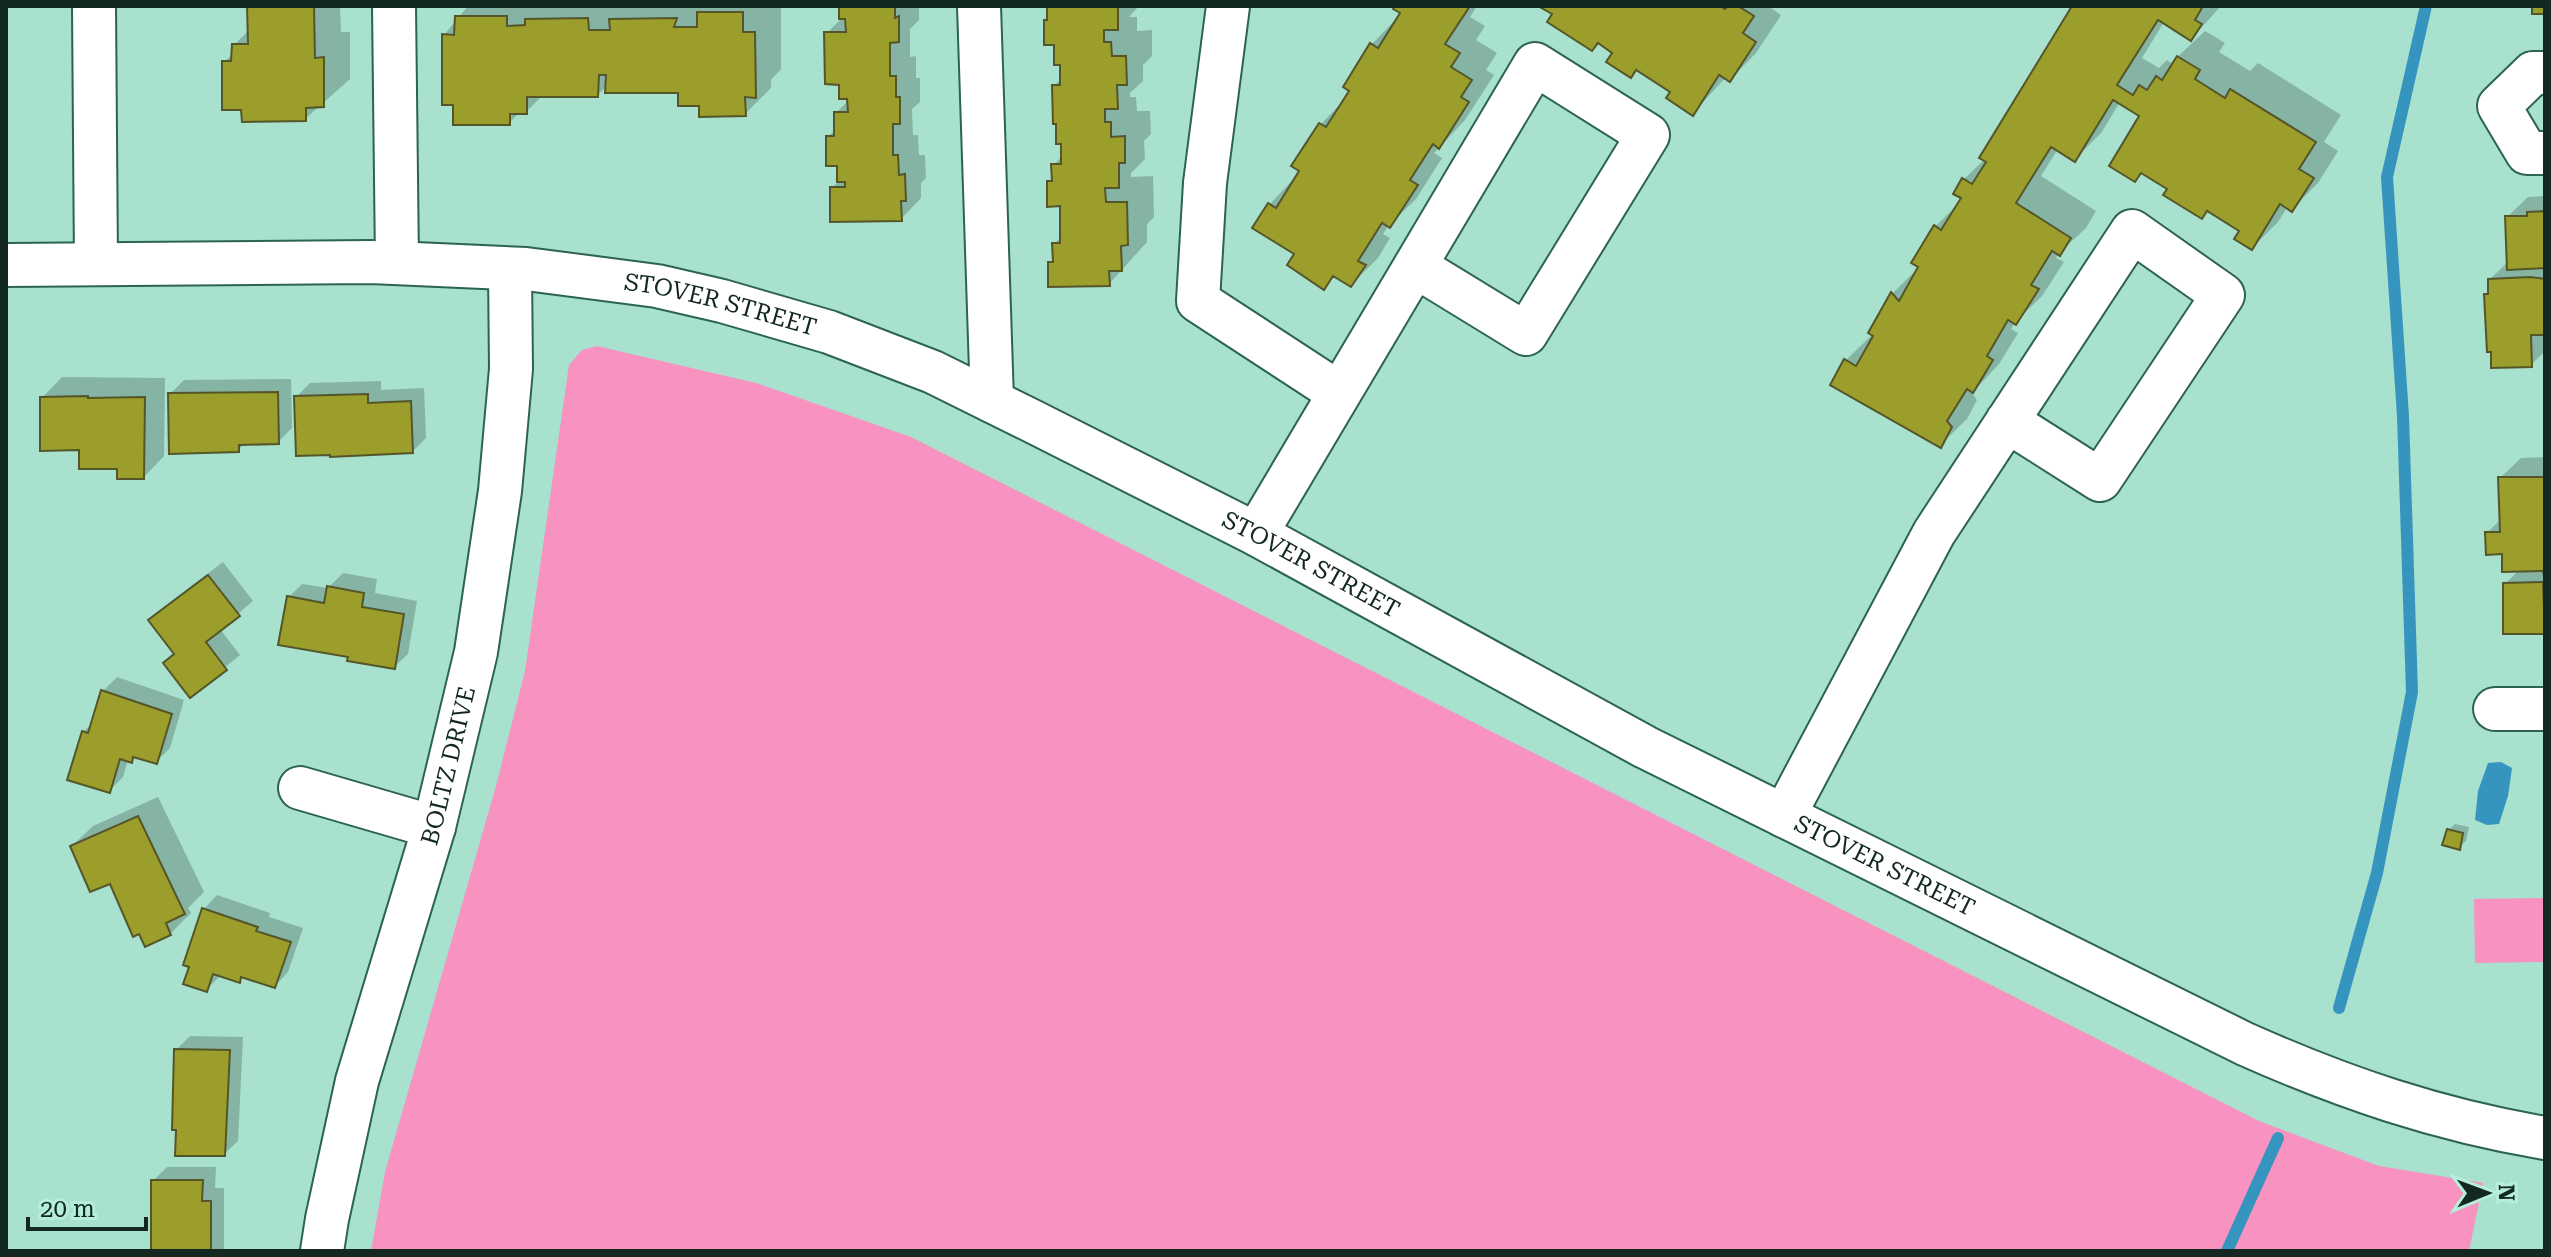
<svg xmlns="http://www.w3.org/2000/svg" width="2551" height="1257" font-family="'Roboto Serif',serif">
	<rect width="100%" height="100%" fill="#a8e1cd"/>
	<g fill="#f792c1">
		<path d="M597,346L756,383L911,437L2259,1121L2379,1166L2483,1183L2469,1251H371L385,1172L496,786L525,671L569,365L582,350Z"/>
		<path d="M2545,898V962L2475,963L2474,899Z"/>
	</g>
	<path fill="#3695be" d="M2501,762L2512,768L2508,796L2499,824L2487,825L2475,820L2478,791L2488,763Z"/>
	<g fill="#0003">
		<path d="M249,6H340L341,32H350V79L305,119L243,108L224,62L234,53V45L250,29Z"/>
		<path d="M468,6L781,7V69L771,80V88L745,114L701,104L680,91L608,85L597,95H543L526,112H520L509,123L455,103L444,35Z"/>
		<path d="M841,6H919V20L910,29V57L916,56V78H920V102L912,109L913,135H918L919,155H925L926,178L921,183V198L901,219L832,188L839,181V164L828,137L836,129V113L849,100L841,83L827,33L841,19Z"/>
		<path d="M1048,6H1139L1129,17H1137V31L1152,30V56L1143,65V81L1130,93V97H1136L1137,111H1150L1151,134L1144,141L1145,159L1131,173V177L1153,176L1154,217L1147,224V242L1109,284L1050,263L1054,258V244L1062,236V204L1049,182L1054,177V165L1063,155L1054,86L1062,78V63Z"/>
		<path d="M1397,6H1477L1470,17L1485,26L1476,40L1497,53L1486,70L1494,75L1465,120L1434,153L1442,158L1416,199L1389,225L1383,234L1390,238L1378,258L1351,285L1336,275L1324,287L1296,254L1269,205L1302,170L1294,166L1321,124L1348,96L1372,44L1403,12Z"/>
		<path d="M1542,6H1768L1781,15L1756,53L1730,80L1726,77L1693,113L1673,92L1638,69L1631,76L1615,52Z"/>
		<path d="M2074,6H2221L2191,39L2164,22L2142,58L2159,68L2167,60L2171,63L2205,31L2225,43L2219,52L2250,71L2258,63L2341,115L2324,142L2338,151L2318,183L2292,209L2288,206L2278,222L2252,248L2241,230L2170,188L2142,116L2120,102L2101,133L2074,160L2058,149L2041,176L2096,211L2086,228L2059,253L2056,258L2064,262L2042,296L2015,322L2011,329L2018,333L1999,364L1972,393L1977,400L1967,419L1940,445L1846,360L1873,334L1892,294L1920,266L1935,227L1964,198V179L1985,159Z"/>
		<path d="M2545,196V351L2531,365L2486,294L2490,291V279L2509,261L2507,217L2528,197Z"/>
		<path d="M62,377L165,378L164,456L144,477L81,448L42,398Z"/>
		<path d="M291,379L292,428L278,442L245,443L238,450L170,394L184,380Z"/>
		<path d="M381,381V390L424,388L426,438L412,452L332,453L296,397L310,383Z"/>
		<path d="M2545,457V632H2505V584L2519,570L2487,533L2501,519L2500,478L2521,458Z"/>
		<path d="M223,562L253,601L220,629L240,655L191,695L176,653L151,620L164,607Z"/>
		<path d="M343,573L377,579L375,593L417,601L408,654L394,667L350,656L289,597L302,584L328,588Z"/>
		<path d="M117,677L184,700L170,748L156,762L137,756L132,761L128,760L123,777L109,791L83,732L94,722L103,691Z"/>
		<path d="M158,797L204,892L188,908L191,913L170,934L72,846L93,826Z"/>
		<path d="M2455,824L2469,827L2466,841L2459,847L2449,830Z"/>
		<path d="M217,895L270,913L269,917L303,928L288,972L275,986L244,976L239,981L221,975L206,990L204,909Z"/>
		<path d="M190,1036L243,1037L238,1141L224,1154L176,1050Z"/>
		<path d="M167,1167H216L215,1188H224V1251H153V1181Z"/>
	</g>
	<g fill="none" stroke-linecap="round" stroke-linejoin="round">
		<g stroke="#3695be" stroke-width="12">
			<path d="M2339,1008L2377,873L2412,692L2403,416L2387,177L2426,6"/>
			<path d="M2227,1251L2278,1138"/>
		</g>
	</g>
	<g fill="#9b9e2a" stroke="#54562a" stroke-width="2">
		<path d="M247,6H314L315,58L324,57V107L306,108V121L242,122L241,110H222V61H231L232,44H248Z"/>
		<path d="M839,6H895V18L899,16V42L890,43V76H896V97H900V124H893V155H898L899,175L905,174L906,201H901L902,221L830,222V187H845V182H837V166H826V136H834V112H848L847,99H839V85L825,84L824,32H846L845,19H839Z"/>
		<path d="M1047,6H1118V30H1104V42H1111L1112,56H1126L1127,85H1117L1118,109H1105V122H1111V137L1125,136V163H1119V188H1105L1106,202H1127L1128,245L1121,246L1122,271H1109L1110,286L1048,287V262H1053L1052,243H1060V206L1047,207V181H1052L1051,164H1061V144H1056V124H1053L1052,85H1060V65H1054V45H1044V20H1047Z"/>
		<path d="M1395,6H1470L1445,44L1460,53L1451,67L1472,80L1461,97L1469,102L1439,149L1433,144L1410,180L1418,185L1390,228L1382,223L1358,261L1366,265L1351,287L1333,276L1324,290L1287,265L1294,254L1252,228L1268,203L1276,208L1299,171L1291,166L1319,123L1326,127L1349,91L1343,87L1370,43L1378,48L1400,13L1393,9Z"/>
		<path d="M1538,6H1720L1725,9L1728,6H1738L1754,16L1743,33L1756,42L1730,82L1719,75L1693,116L1666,98L1670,92L1636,70L1631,78L1606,62L1612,53L1598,43L1592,51L1547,22L1552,14Z"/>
		<path d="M2072,6H2203L2195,20L2202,24L2191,41L2158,20L2117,85L2133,95L2139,85L2147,90L2156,76L2162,80L2177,56L2200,70L2195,79L2225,98L2230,89L2316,142L2299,169L2314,178L2292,212L2280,204L2252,250L2234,239L2239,231L2207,211L2202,219L2163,195L2167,189L2141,173L2135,182L2109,166L2139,116L2113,100L2075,162L2051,147L2016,203L2071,238L2060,256L2052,251L2031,285L2039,289L2016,325L2008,320L1987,356L1993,360L1973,393L1967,389L1947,421L1952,427L1941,448L1830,385L1844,359L1856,366L1873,336L1868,333L1891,292L1899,301L1918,267L1911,263L1934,225L1941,230L1961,198L1953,194L1962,178L1972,184L1986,162L1979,158Z"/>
		<rect x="2532" y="6" width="13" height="8"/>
		<path d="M697,12H743V32H755L756,98L745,97L746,116L699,117V106H678V93H605L606,75H599L598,97H527V114H510V125H453V105H442V34L454,35L455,16H507V26L525,25V19L588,18L589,30H610L609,19L677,18L674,27H697Z"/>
		<path d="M2545,211V268L2507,270L2505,216H2527V212Z"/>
		<path d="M2530,277L2545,279V335H2531L2532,367L2491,368V352H2487L2484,294H2488V279Z"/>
		<path d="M278,392L279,444L239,445V452L169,454L168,393Z"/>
		<path d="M368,394V403L411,401L413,453L330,457V455L296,456L294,396Z"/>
		<path d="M88,396V398L145,397L144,479H117V469H79V450L40,451V397Z"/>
		<path d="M2498,477H2545V581L2543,571L2502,572V554L2486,555L2485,532H2500Z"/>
		<path d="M208,575L240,616L206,642L227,670L190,698L163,663L174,654L148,620Z"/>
		<path d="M2543,582L2545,634H2503V583Z"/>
		<path d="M327,586L364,593L362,607L404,614L395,669L347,661L348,657L278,645L287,596L324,603Z"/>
		<path d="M101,690L172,714L157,764L133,757L132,763L120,759L110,793L67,780L82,731L88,733Z"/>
		<path d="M138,816L185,914L166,923L171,935L145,947L139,934L133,937L110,884L90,892L70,846Z"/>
		<path d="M2447,829L2463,833L2460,850L2442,845Z"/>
		<path d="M202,908L258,927L256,931L291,942L275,988L241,977L240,983L213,974L207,992L183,984L189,967L183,965Z"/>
		<path d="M174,1049L230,1050L225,1156H175L176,1130H172Z"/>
		<path d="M151,1180H203L202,1201H211V1251H151Z"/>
	</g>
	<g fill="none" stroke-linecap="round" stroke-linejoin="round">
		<defs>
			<g id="minor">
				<path d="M94,6L96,264"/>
				<path d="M394,6L397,263"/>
				<path d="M979,6L992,401"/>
				<path d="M1228,6L1205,183L1198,301L1339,393"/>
				<path d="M2545,73H2533L2499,106L2527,153H2545"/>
				<path id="s1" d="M6,265L371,262L526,269L657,286L722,301L829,332L933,372L1030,420L1256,534L1645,747L2245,1044C2344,1088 2438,1120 2545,1138"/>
				<path d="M1256,534L1535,64L1648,135L1526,334L1415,266"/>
				<path d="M2495,709H2545"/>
				<path d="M300,788L434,827"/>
				<path d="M1784,816L1934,533L2132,231L2223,295L2100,480L2007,421"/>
				<path id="s2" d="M322,1251L327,1219L357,1081L434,827L476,652L500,491L511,369L510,269"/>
			</g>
		</defs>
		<use href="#minor" stroke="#2c6352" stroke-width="46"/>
		<use href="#minor" stroke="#fff" stroke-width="42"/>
	</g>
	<g text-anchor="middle" stroke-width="8" stroke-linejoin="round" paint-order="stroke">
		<g font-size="24" fill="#122821" stroke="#b5efda">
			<text dy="8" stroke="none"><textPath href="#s1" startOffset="718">STOVER STREET</textPath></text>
			<text dy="8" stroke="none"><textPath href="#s1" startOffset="1366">STOVER STREET</textPath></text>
			<text dy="8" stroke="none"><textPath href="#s2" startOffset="502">BOLTZ DRIVE</textPath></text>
			<text dy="8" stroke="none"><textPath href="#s1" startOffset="2014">STOVER STREET</textPath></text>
		</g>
	</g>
	<rect width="2551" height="1257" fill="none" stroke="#122821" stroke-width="16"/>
	<g transform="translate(2487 1193) rotate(89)" stroke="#b5efda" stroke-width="6" paint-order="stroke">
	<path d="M0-6L14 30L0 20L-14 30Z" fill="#122821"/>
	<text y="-12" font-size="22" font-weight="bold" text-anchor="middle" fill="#122821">N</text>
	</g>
	<path d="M28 1217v12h118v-12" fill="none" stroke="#122821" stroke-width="4"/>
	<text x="40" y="1217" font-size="24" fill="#122821" stroke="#b5efda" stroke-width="6" paint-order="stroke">20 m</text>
</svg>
